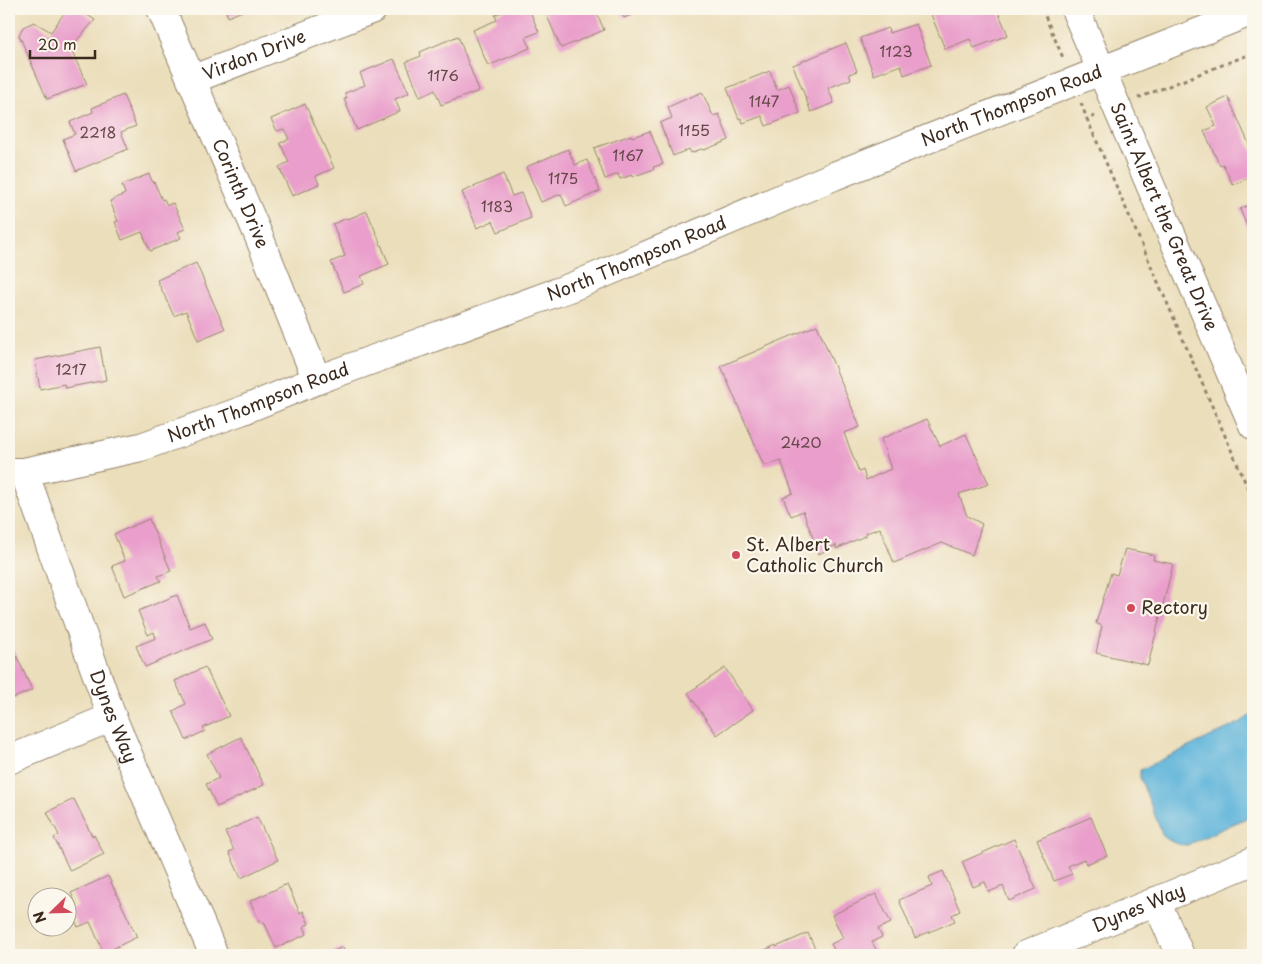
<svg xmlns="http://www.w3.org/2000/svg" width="1262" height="964" font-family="'Playpen Sans',sans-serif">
	<rect width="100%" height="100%" fill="#fbf7ec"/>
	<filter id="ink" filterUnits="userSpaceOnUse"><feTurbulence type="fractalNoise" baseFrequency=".02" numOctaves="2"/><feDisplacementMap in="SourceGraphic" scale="10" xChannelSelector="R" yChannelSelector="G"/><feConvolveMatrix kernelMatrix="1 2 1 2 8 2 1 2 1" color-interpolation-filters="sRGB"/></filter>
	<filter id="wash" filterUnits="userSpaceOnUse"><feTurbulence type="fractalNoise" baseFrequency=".0096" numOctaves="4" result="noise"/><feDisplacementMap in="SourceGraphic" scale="20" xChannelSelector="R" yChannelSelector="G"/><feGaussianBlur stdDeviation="1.12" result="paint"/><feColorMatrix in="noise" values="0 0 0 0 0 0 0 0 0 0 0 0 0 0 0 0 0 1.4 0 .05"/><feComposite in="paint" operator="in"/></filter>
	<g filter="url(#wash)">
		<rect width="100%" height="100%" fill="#ebdebb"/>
		<path fill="#5db4da" stroke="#4c6f7c" d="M1253,714V815L1187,845C1178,845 1170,842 1163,836L1140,778V770L1239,723Z"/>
		<g id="blocks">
			<g fill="#e99ecb">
				<path d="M67,9H78L95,20L70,48L87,84L47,99L19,35L23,27L34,22L51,32Z"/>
				<path d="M225,9H247L228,17Z"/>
				<path d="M509,9H529L539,32L526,37L530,48L488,66L473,30L497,20L495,15Z"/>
				<path d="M544,9H602L596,11L604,30L561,48Z"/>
				<path d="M620,9H646L624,18Z"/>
				<path d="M698,9H710L700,13Z"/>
				<path d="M939,9H980L982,13L993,9H997L1008,35L974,48L970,39L945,49L930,12Z"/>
				<path d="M916,24L931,65L904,75L901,65L874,75L860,38L888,28L889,33Z"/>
				<path d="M458,36L479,91L441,105L435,90L420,97L406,62L421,56L420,52Z"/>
				<path d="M846,43L857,71L849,74L851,79L828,88L834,103L811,112L793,65Z"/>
				<path d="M394,59L409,93L395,99L400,111L357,130L344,99L347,98L345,93L365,85L360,73Z"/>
				<path d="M770,71L777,90L789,85L800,113L766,126L762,116L743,123L741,118L739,119L727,88Z"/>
				<path d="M702,92L713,116L719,114L729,140L704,150L701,149L691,153L689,149L673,156L660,123L672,118L668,107Z"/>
				<path d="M123,95L136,126L121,132L128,149L76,171L63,139L75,134L70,122L93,112L92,108Z"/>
				<path d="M1228,97L1253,153V176L1233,185L1223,164L1220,166L1204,131L1216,126L1207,107Z"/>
				<path d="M305,104L334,168L316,176L319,184L292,196L279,167L289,162L280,143L289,139L284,129L277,131L271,119Z"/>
				<path d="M650,131L663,164L653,167L654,169L632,177V175L620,179L618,174L605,179L594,148L631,135L632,137Z"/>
				<path d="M568,149L575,165L587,160L600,191L566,206L561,194L541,202L526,167Z"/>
				<path d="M149,174L153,183L154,182L162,200L164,199L167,205L173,203L185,229L178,232L181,238L150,251L142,232L122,240L115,222L118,221L110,201L125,194L122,185Z"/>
				<path d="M503,174L512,196L521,193L531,218L498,232L493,221L477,228L462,192Z"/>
				<path d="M1253,203V241L1240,209Z"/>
				<path d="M367,211L389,264L361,276L364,284L344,292L331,262L345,256L333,224L347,218L348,219Z"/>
				<path d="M196,263L225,329L198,340L186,311L174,316L157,280Z"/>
				<path d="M817,325L860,427L844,433L859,472L863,470L866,480L891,469L881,439L927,419L940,446L966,434L989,484L959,494L967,516L982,524L972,555L942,543L894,563L880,528L866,533L867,535L836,549V545L819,554L803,511L791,516L783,497L793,493L781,461L764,466L721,366Z"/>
				<path d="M100,347L106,380L65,388L64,384L40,389L35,360Z"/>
				<path d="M149,519L171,571L158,576L161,581L124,596L112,566L125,561L114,534Z"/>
				<path d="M1125,549L1154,555L1153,560L1173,564L1148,665L1096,653L1102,626L1096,623L1111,573L1117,575Z"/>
				<path d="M177,595L190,628L205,622L212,639L145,667L136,646L156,638L154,632L148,635L138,611Z"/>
				<path d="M9,639L32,690L9,700Z"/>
				<path d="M205,667L229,716L203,728L205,731L186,740L173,711L186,704L175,681Z"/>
				<path d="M725,668L753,710L717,735L688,693Z"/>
				<path d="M241,737L264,785L217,807L206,784L219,778L207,754Z"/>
				<path d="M74,799L92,836L94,835L104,854L70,871L54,838L59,835L47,812Z"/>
				<path d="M257,817L278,860L241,878L229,852L234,850L225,832Z"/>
				<path d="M1091,817L1107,856L1086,864L1084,859L1068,866L1072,874L1054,881L1037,840Z"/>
				<path d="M1014,839L1036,889L1009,901L1003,886L989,892L985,882L973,887L962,862Z"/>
				<path d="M943,871L960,911L952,915L955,921L915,938L899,900L932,886L929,877Z"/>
				<path d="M108,876L137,937L104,953L90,922L78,927L70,909L77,906L71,893Z"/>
				<path d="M287,884L300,913L303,911L309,924L304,926L307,934L276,948L264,922L260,923L250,901Z"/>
				<path d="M876,894L891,923L878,929L882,937L872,942L878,953L872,955H837L831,944L843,938L832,915Z"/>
				<path d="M808,933L818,955H754L776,945V947Z"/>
				<path d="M343,947L346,955H324Z"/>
			</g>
		</g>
	</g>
	<g filter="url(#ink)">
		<use href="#blocks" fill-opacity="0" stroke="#93846c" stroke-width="1"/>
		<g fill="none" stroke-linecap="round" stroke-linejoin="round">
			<defs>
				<g id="minor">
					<path id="s1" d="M161,9L257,232L317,380"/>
					<path id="s2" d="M1075,9L1253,425"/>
					<path id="s3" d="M191,80L373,9"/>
					<path id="s4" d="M9,472H24L141,447L241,411L317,380L574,286L834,176L1253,11"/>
					<path id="s5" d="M24,472L112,717L214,955"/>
					<path d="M9,760L112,717"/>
					<path d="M1156,901L1180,955"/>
					<path id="s6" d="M1026,955L1253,861"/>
				</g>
			</defs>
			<use href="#minor" stroke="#93846c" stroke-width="30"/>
			<g stroke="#93846c" stroke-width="3" stroke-dasharray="4 4" stroke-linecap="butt">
				<path d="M1042,9L1064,60"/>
				<path d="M1138,98L1253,53"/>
				<path d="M1081,103L1087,119"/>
				<path d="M1095,116L1087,119L1253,500"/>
			</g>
			<use href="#minor" stroke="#fff" stroke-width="28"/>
		</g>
	</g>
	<g fill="#d1495b" stroke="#fbf7ec" stroke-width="2">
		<circle cx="736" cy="555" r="5"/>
		<circle cx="1131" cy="608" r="5"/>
	</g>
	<g text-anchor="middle" stroke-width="4.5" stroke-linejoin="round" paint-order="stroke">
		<g font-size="15" fill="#664749">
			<text x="896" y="57">1123</text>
			<text x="443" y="81">1176</text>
			<text x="764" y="107">1147</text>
			<text x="694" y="136">1155</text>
			<text x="98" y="138">2218</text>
			<text x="628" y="161">1167</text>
			<text x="563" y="184">1175</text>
			<text x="497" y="212">1183</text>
			<text x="71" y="375">1217</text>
			<text x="801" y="448">2420</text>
		</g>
		<g font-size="18" fill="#3b2a1e" stroke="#fbf7ec">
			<text dy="6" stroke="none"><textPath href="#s3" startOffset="68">Virdon Drive</textPath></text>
			<text dy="6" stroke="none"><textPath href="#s4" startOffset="1070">North Thompson Road</textPath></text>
			<text dy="6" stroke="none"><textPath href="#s1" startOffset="201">Corinth Drive</textPath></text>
			<text dy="6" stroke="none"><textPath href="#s2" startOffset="226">Saint Albert the Great Drive</textPath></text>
			<text dy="6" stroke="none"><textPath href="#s4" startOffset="665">North Thompson Road</textPath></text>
			<text dy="6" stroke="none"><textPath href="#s4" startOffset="260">North Thompson Road</textPath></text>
			<text dy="6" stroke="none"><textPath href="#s5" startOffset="260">Dynes Way</textPath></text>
			<text dy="6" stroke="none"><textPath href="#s6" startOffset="122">Dynes Way</textPath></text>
		</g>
		<g font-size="18" fill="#3b2a1e" stroke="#fbf7ec" text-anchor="start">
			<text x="746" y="551">St. Albert<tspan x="746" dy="21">Catholic Church</tspan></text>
			<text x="1141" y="614">Rectory</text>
		</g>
	</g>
	<rect width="1262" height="964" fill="none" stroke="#fbf7ec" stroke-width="30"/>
	<g transform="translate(52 912) rotate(247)"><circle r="24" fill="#fbf7ec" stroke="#aea59a"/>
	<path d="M0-4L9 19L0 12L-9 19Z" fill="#d1495b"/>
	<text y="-8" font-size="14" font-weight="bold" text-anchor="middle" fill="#3b2a1e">N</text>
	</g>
	<path d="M30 50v8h65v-8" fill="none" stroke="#3b2a1e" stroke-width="2.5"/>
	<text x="38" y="50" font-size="15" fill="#3b2a1e" stroke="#fbf7ec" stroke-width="4" paint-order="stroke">20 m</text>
</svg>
